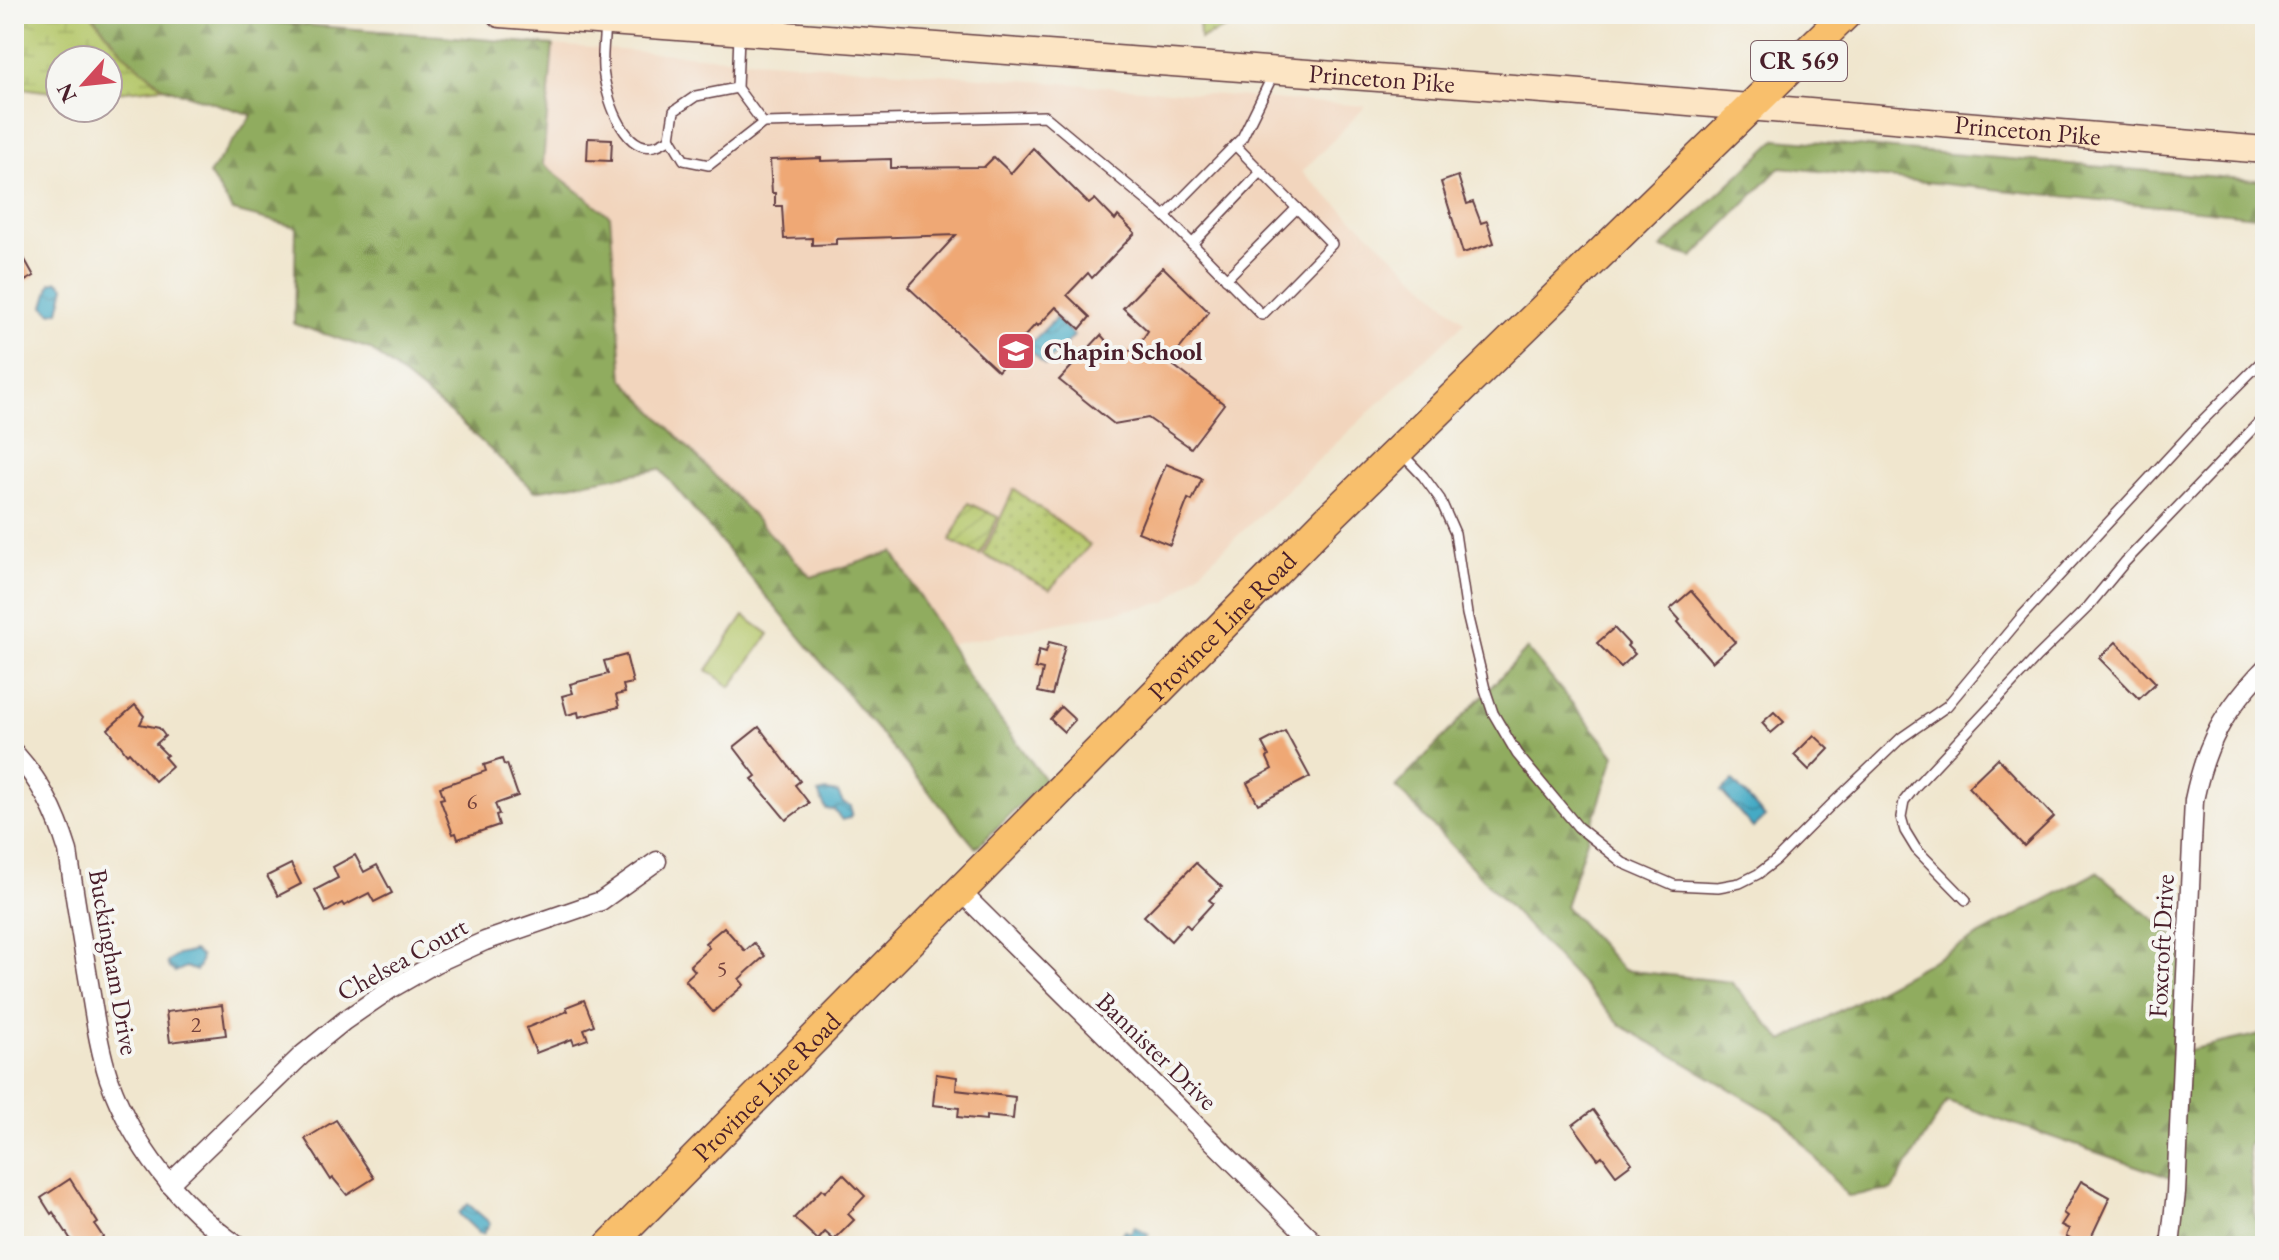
<svg xmlns="http://www.w3.org/2000/svg" width="2279" height="1260" font-family="'EB Garamond',serif">
	<defs>
		<pattern id="forest-firs" width="22" height="20" patternUnits="userSpaceOnUse" patternTransform="scale(2)"><rect width="22" height="20" fill="#90ac5f"/><path d="M5 1l3.5 6h-7zM16 11l3.5 6h-7z" fill="#788b4f"/></pattern>
		<pattern id="wetland-marsh" width="20" height="14" patternUnits="userSpaceOnUse" patternTransform="scale(2)"><rect width="20" height="14" fill="#b5c76b"/><path d="M1 5h8M5 5V1M11 12h8M15 12V8" fill="none" stroke="#9daa5d"/></pattern>
		<pattern id="park-dots" width="8" height="8" patternUnits="userSpaceOnUse" patternTransform="scale(2)"><rect width="8" height="8" fill="#b5c76b"/><path d="M2 2h.1M6 6h.1" fill="none" stroke="#9daa5d" stroke-width="1.8" stroke-linecap="round"/></pattern>
		<pattern id="garden-furrows" width="10" height="10" patternUnits="userSpaceOnUse" patternTransform="scale(2)"><rect width="10" height="10" fill="#b5c76b"/><path d="M-1 1l2-2M0 10L10 0M9 11l2-2" fill="none" stroke="#9daa5d"/></pattern>
		<pattern id="water-waves" width="16" height="10" patternUnits="userSpaceOnUse" patternTransform="scale(2)"><rect width="16" height="10" fill="#45aac5"/><path d="M0 5q4-4 8 0t8 0" fill="none" stroke="#3c8aa0"/></pattern>
	</defs>
	<rect width="100%" height="100%" fill="#f6f6f2"/>
	<filter id="ink" filterUnits="userSpaceOnUse"><feTurbulence type="fractalNoise" baseFrequency=".0125" numOctaves="2"/><feDisplacementMap in="SourceGraphic" scale="16" xChannelSelector="R" yChannelSelector="G"/><feConvolveMatrix kernelMatrix="1 2 1 2 8 2 1 2 1" color-interpolation-filters="sRGB"/></filter>
	<filter id="wash" filterUnits="userSpaceOnUse"><feTurbulence type="fractalNoise" baseFrequency=".006" numOctaves="4" result="noise"/><feDisplacementMap in="SourceGraphic" scale="32" xChannelSelector="R" yChannelSelector="G"/><feGaussianBlur stdDeviation="1.8" result="paint"/><feColorMatrix in="noise" values="0 0 0 0 0 0 0 0 0 0 0 0 0 0 0 0 0 1.4 0 .05"/><feComposite in="paint" operator="in"/></filter>
	<g filter="url(#wash)">
		<rect width="100%" height="100%" fill="#f0e6ce"/>
		<path fill="#f2d5bd" d="M461,38L1366,106L1302,172L1465,322L1167,602L886,657L442,187Z"/>
		<g fill="url(#forest-firs)" stroke="#6d6645" stroke-width="2">
			<path d="M91,14H169L553,45L543,164L610,216L623,379L811,577L893,552L971,681L1045,780L976,848L660,469L535,491L456,418L370,349L294,324L296,227L233,211L209,174L252,115L163,87L125,55Z"/>
			<path d="M1777,139L2265,181V217L1780,167L1693,257L1661,248Z"/>
			<path d="M1527,649L1615,755L1565,906L1623,970L1731,982L1783,1041L2097,872L2182,943L2180,1052L2265,1033V1121L2248,1145L2255,1219L2265,1218V1246H2225L2174,1240V1179L1947,1101L1892,1190L1848,1196L1783,1120L1622,1026L1396,787Z"/>
		</g>
		<g fill="url(#wetland-marsh)" stroke="#80734b" stroke-width="2">
			<path d="M14,14H91L125,55L163,87L108,93V60H60V93L14,87Z"/>
			<path d="M1199,14H1253V17L1200,39Z"/>
		</g>
		<path fill="url(#park-dots)" stroke="#80734b" stroke-width="2" d="M1014,489L1090,545L1050,589L983,555Z"/>
		<path fill="url(#garden-furrows)" stroke="#80734b" stroke-width="2" d="M968,503L998,517L980,555L950,541Z"/>
		<path fill="#b5c76b" stroke="#80734b" stroke-width="2" d="M744,616L769,634L731,687L707,670Z"/>
		<g fill="url(#water-waves)" stroke="#486478" stroke-width="2">
			<path d="M58,281L65,287L59,311L52,313L44,306L51,283Z"/>
			<path d="M1056,318L1074,336L1045,365L1027,347Z"/>
			<path d="M1733,781L1765,817L1753,828L1721,791Z"/>
			<path d="M826,791L838,793L843,803L851,806L852,814L849,818L842,820L834,810L826,809L818,793Z"/>
			<path d="M194,951L201,957L199,967L196,971L186,967L175,972L169,968L167,962L178,955Z"/>
			<path d="M468,1204L490,1223L483,1234L479,1233L460,1215L459,1213Z"/>
			<path d="M1135,1226L1149,1234L1141,1246H1123L1117,1242L1124,1230L1130,1233Z"/>
		</g>
		<g id="blocks">
			<g fill="#efa874">
				<path d="M588,138L612,139L611,161L587,160Z"/>
				<path d="M1033,148L1089,204L1095,199L1115,220L1118,216L1135,233L1092,278L1088,273L1067,295L1090,317L1080,329L1056,307L1038,326L1036,324L1009,353L1012,356L998,371L908,287L956,235L836,239V244L812,245V238L784,239L782,206H775V193H772L770,160L821,158V161L891,159V168L984,167L994,157L1011,173Z"/>
				<path d="M1458,176L1467,204L1473,202L1481,223L1487,221L1494,243L1463,253L1441,182Z"/>
				<path d="M24,258L34,276L14,287V264Z"/>
				<path d="M1163,267L1209,312L1169,362L1224,404L1191,448L1148,418L1114,424L1059,380L1101,335L1116,352L1135,350L1148,331L1123,308Z"/>
				<path d="M1166,464L1202,479L1192,501L1188,499L1170,545L1138,532Z"/>
				<path d="M1691,591L1735,642L1712,662L1678,622L1680,620L1670,609Z"/>
				<path d="M1614,628L1629,644L1627,646L1635,654L1621,667L1597,643Z"/>
				<path d="M1049,642L1065,646L1052,695L1038,692L1043,670L1035,668L1039,650L1046,652Z"/>
				<path d="M2116,642L2156,683L2139,699L2099,658Z"/>
				<path d="M626,655L633,683L623,685L625,693L616,695L619,707L579,717L578,712L567,715L562,696L573,693L570,684L608,674L604,661Z"/>
				<path d="M135,705L144,716L140,724L159,728L165,736L156,744L167,755L164,757L172,766L155,781L129,752L127,754L108,729Z"/>
				<path d="M1061,707L1075,720L1064,732L1050,719Z"/>
				<path d="M1774,712L1784,722L1771,733L1762,723Z"/>
				<path d="M759,727L800,781L795,785L809,803L786,820L752,779L756,776L734,747Z"/>
				<path d="M1285,731L1310,777L1258,804L1247,783L1272,769L1267,758L1269,756L1262,743Z"/>
				<path d="M1814,735L1829,749L1809,770L1794,755Z"/>
				<path d="M1998,758L2054,817L2024,846L1968,787Z"/>
				<path d="M502,759L504,765L507,764L518,796L495,804L499,814L496,815L499,825L458,839L456,833L453,834L440,799L444,798L440,787L486,771L484,765Z"/>
				<path d="M355,855L364,872L377,865L392,893L374,902L369,893L344,906L342,903L326,912L315,890L338,878L333,867Z"/>
				<path d="M1196,863L1222,887L1209,900L1213,903L1190,928L1186,924L1171,941L1144,916Z"/>
				<path d="M291,864L301,884L278,896L267,876Z"/>
				<path d="M724,927L745,951L754,943L765,956L739,979L744,985L713,1012L685,980L695,971L690,965L709,948L705,943Z"/>
				<path d="M584,1000L594,1025L584,1029L588,1039L574,1044L572,1039L536,1053L526,1028L568,1011L566,1007Z"/>
				<path d="M222,1005L226,1035L170,1042L166,1012Z"/>
				<path d="M936,1074L957,1077L956,1090L1015,1097L1013,1119L986,1116V1120L958,1117L959,1108L933,1105Z"/>
				<path d="M1593,1110L1632,1163L1616,1175L1602,1156L1598,1159L1573,1125Z"/>
				<path d="M336,1120L374,1178L347,1195L333,1178L331,1180L305,1139Z"/>
				<path d="M843,1174L865,1196L848,1214L854,1220L834,1240L825,1232L818,1240L794,1218L822,1189L825,1192Z"/>
				<path d="M70,1179L98,1223L95,1225L103,1237L90,1246H75L53,1212L51,1214L41,1198Z"/>
				<path d="M2081,1181L2110,1197L2087,1246H2066L2070,1238L2066,1236L2069,1229L2061,1225L2067,1216L2063,1213Z"/>
			</g>
		</g>
	</g>
	<g filter="url(#ink)">
		<use href="#blocks" fill-opacity="0" stroke="#633d43" stroke-width="2"/>
		<g fill="none" stroke-linecap="round" stroke-linejoin="round">
			<defs>
				<g id="lane">
					<path d="M605,25C604,39 602,55 603,69C605,92 622,153 654,146C659,145 666,141 671,138"/>
					<path d="M739,35L737,88L763,123"/>
					<path d="M737,88L696,96L674,111L670,137L684,160L709,165L763,123L1045,116L1165,216L1262,315L1332,244L1235,145"/>
					<path d="M1165,216L1242,138L1273,75"/>
					<path d="M1192,244L1261,172"/>
					<path d="M1226,279L1297,208"/>
					<path d="M1402,454L1423,476L1440,499L1455,533L1467,614L1485,689L1493,713L1517,754L1578,827L1623,863L1674,885L1718,887L1740,883L1758,874L1776,860L1831,805L1901,738L1947,706L2023,615L2203,420L2265,358"/>
					<path d="M1966,900L1916,849L1905,831L1901,817L1904,801L1916,786L2037,657L2087,608L2125,562L2265,416"/>
				</g>
				<g id="street">
					<path d="M14,752C41,782 56,812 68,851C74,893 81,935 88,977C94,1011 98,1046 109,1079C133,1146 179,1205 238,1246"/>
					<path d="M961,892L1318,1246"/>
					<path d="M169,1184L302,1055L344,1021L389,990L436,963L485,941L601,901L657,861"/>
					<path d="M2170,1246L2176,1193L2194,800C2206,742 2224,711 2265,668"/>
				</g>
				<g id="secondary">
					<path id="s1" d="M500,14L1569,92L2265,150"/>
				</g>
				<g id="primary">
					<path id="s2" d="M609,1246L1327,520L1846,14"/>
				</g>
			</defs>
			<use href="#lane" stroke="#633d43" stroke-width="12"/>
			<use href="#street" stroke="#633d43" stroke-width="21"/>
			<use href="#secondary" stroke="#633d43" stroke-width="29"/>
			<use href="#primary" stroke="#633d43" stroke-width="33"/>
			<use href="#lane" stroke="#fff" stroke-width="9"/>
			<use href="#street" stroke="#fff" stroke-width="18"/>
			<use href="#secondary" stroke="#fce5c4" stroke-width="26"/>
			<use href="#primary" stroke="#f8bf6c" stroke-width="30"/>
		</g>
	</g>
	<defs>
		<symbol id="school-square" viewBox="-11 -11 22 22"><rect x="-9" y="-9" width="18" height="18" rx="4" fill="#d1495b" stroke="#f6f6f2"/><path d="M0-5L7-2L0 1L-7-2ZM-4 1L0 2.5L4 1V4Q0 6-4 4Z" fill="#fff"/></symbol>
	</defs>
	<g fill-rule="evenodd">
		<use href="#school-square" x="994" y="329" width="44" height="44"/>
	</g>
	<g text-anchor="middle" stroke-width="8" stroke-linejoin="round" paint-order="stroke">
		<g font-size="22" fill="#73413d">
			<text x="472" y="809">6</text>
			<text x="722" y="976">5</text>
			<text x="196" y="1032">2</text>
		</g>
		<rect fill="#f6f6f2" stroke="#7e6067" stroke-width="2" x="1751" y="41" width="96" height="40" rx="6"/>
		<g font-size="24" font-weight="bold" fill="#4a1f2b">
			<text x="1799" y="69">CR 569</text>
		</g>
		<g font-size="26" fill="#4a1f2b" stroke="#f6f6f2">
			<text dy="9" stroke="none"><textPath href="#s1" startOffset="884">Princeton Pike</textPath></text>
			<text dy="9" stroke="none"><textPath href="#s1" startOffset="1532">Princeton Pike</textPath></text>
			<text dy="9" stroke="none"><textPath href="#s2" startOffset="872">Province Line Road</textPath></text>
			<text transform="translate(2161 946) rotate(-87)" y="9">Foxcroft Drive</text>
			<text transform="translate(402 959) rotate(-29)" y="9">Chelsea Court</text>
			<text transform="translate(114 962) rotate(80)" y="9">Buckingham Drive</text>
			<text transform="translate(1157 1051) rotate(44)" y="9">Bannister Drive</text>
			<text dy="9" stroke="none"><textPath href="#s2" startOffset="224">Province Line Road</textPath></text>
		</g>
		<g font-size="26" font-weight="bold" fill="#4a1f2b" stroke="#f6f6f2" text-anchor="start">
			<text x="1044" y="360">Chapin School</text>
		</g>
	</g>
	<rect width="2279" height="1260" fill="none" stroke="#f6f6f2" stroke-width="48"/>
	<g transform="translate(84 84) rotate(243)"><circle r="38" fill="#f6f6f2" stroke="#b1a0a2" stroke-width="2"/>
	<path d="M0-6L14 30L0 20L-14 30Z" fill="#d1495b"/>
	<text y="-12" font-size="22" font-weight="bold" text-anchor="middle" fill="#4a1f2b">N</text>
	</g>
</svg>
